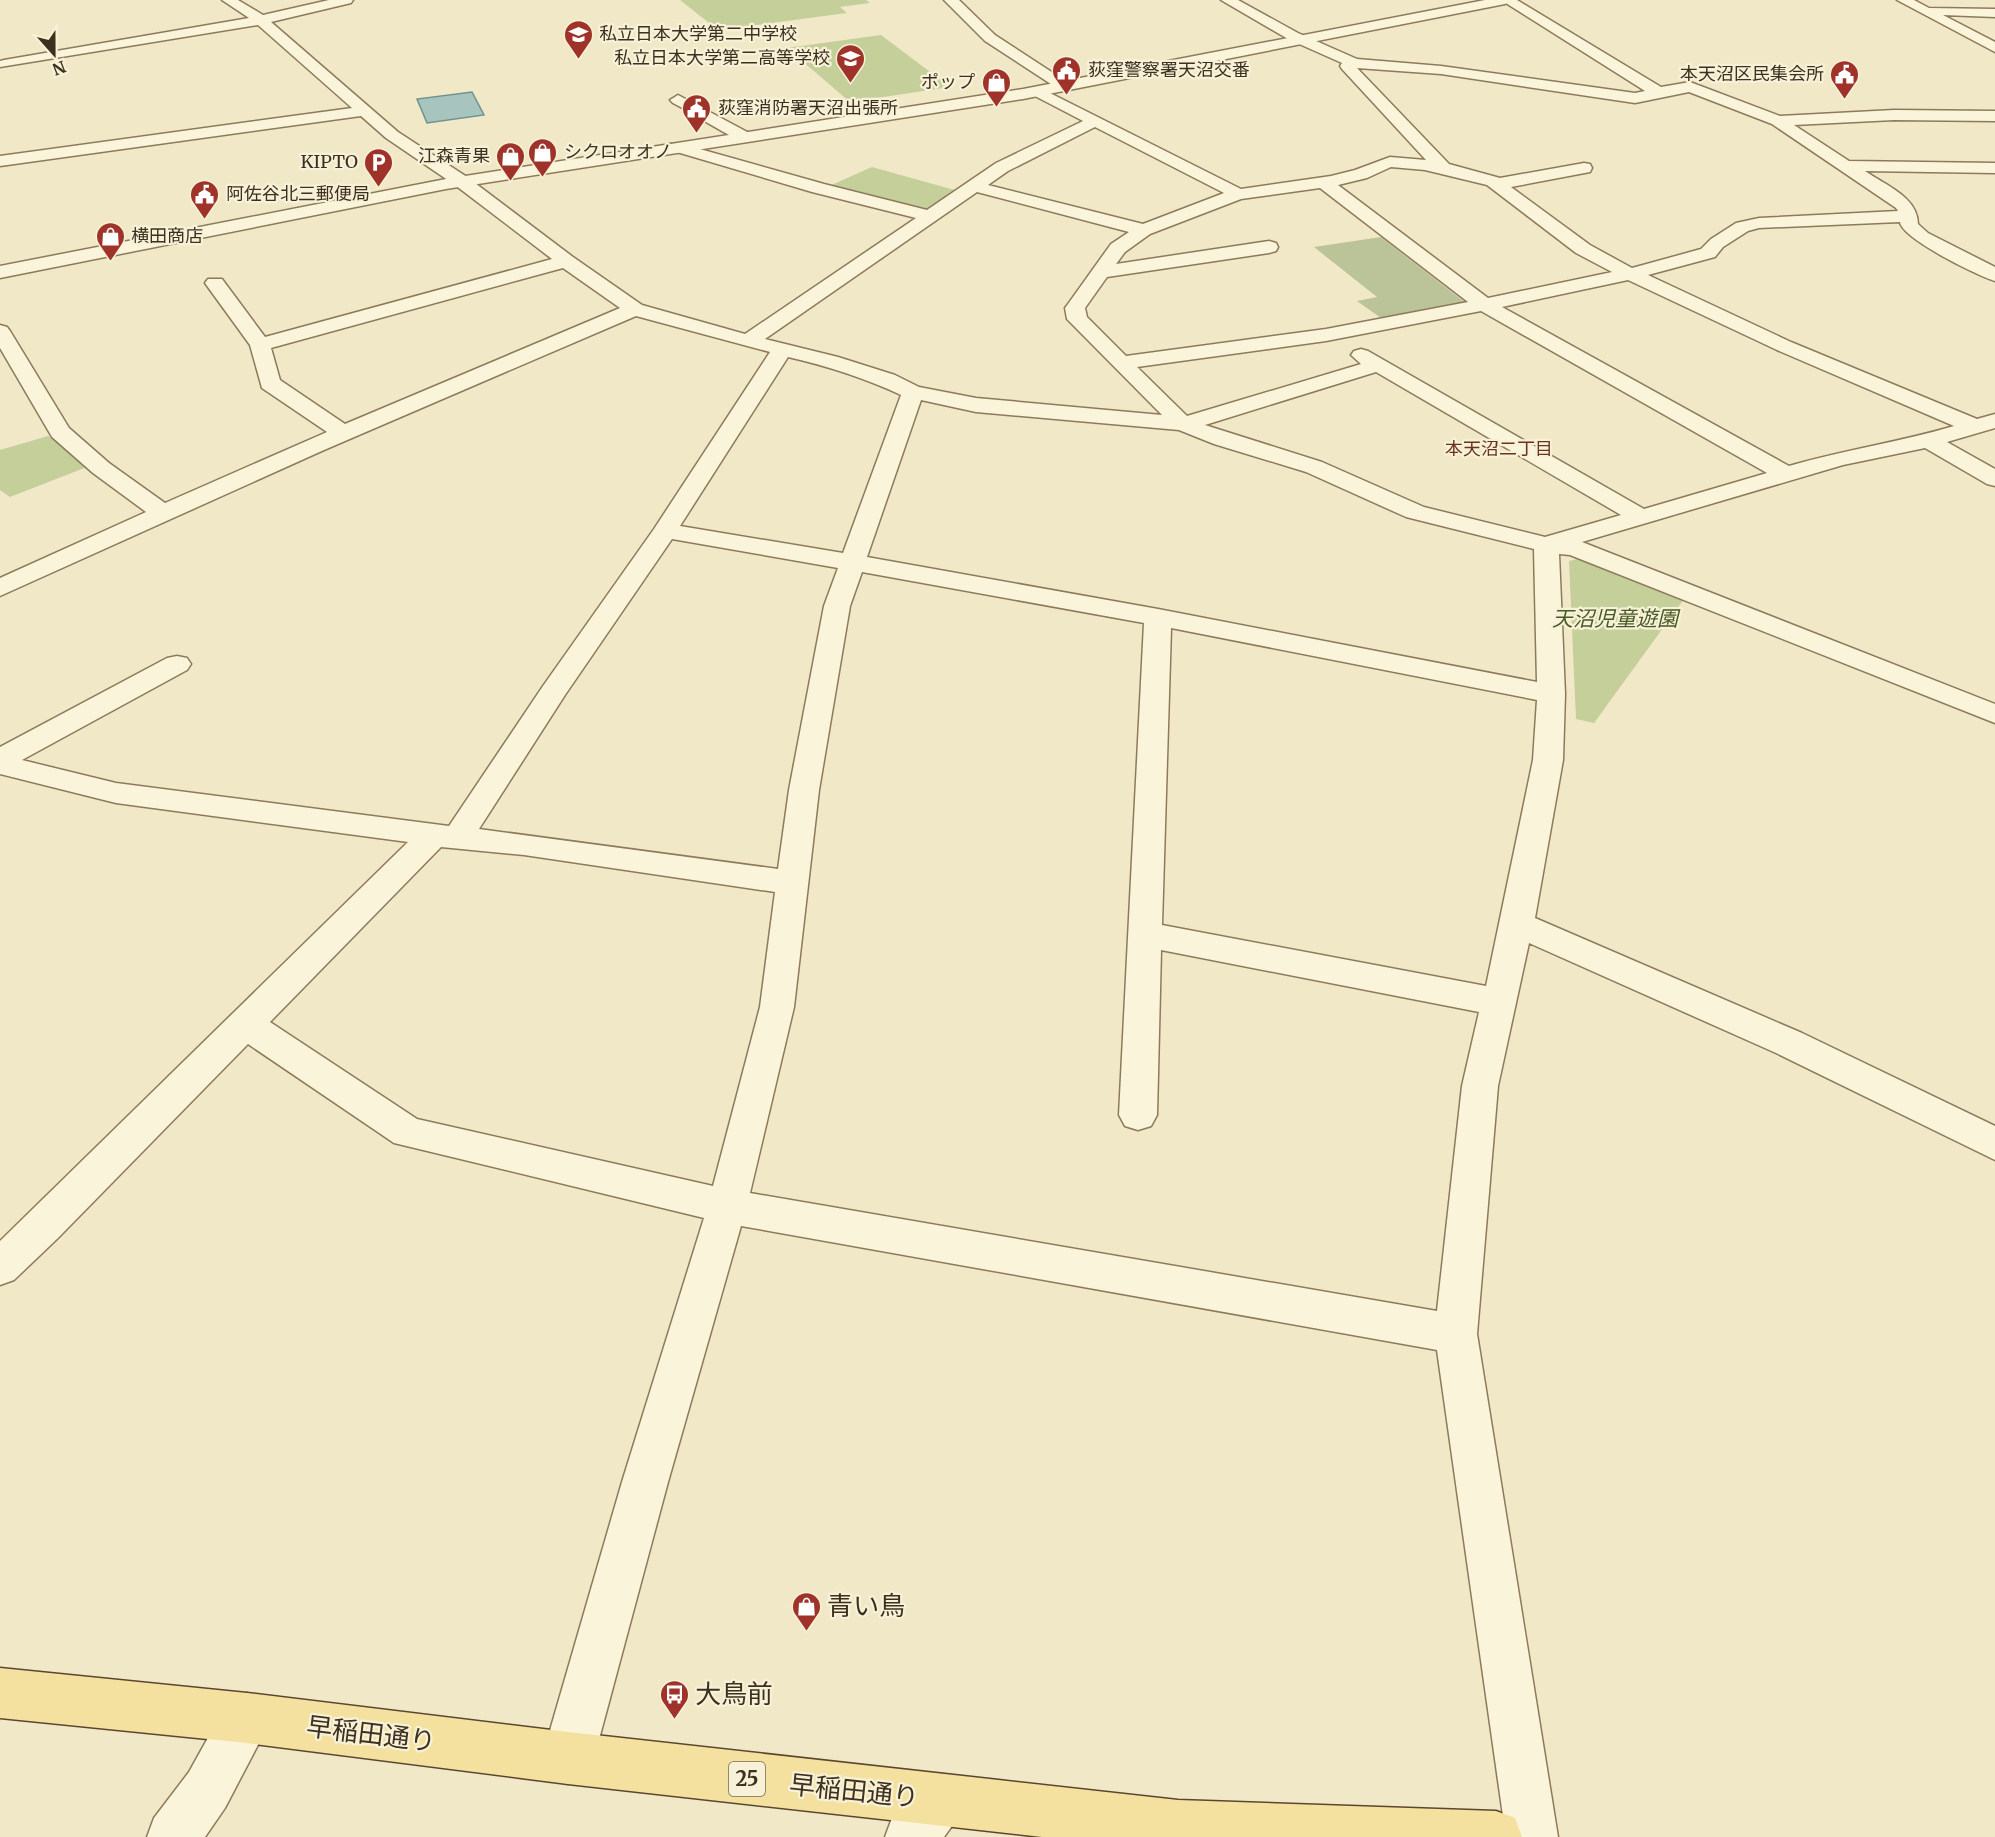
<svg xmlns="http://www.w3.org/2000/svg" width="1995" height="1837" font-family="Merriweather,'Noto Sans JP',serif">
	<rect width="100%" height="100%" fill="#f0e8c7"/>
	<g fill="#c4cf9a">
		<path d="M680,0H866L870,3L840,7L847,13L718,30Z"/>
		<path d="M881,35L950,87L850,102L787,48Z"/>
		<path d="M872,167L958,191L928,212L827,187Z"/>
		<path d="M48,436L92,465L10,497L0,490V450Z"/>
		<path d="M1582,558L1684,599L1594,723L1576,719L1569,561Z"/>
	</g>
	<path fill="#bbc499" d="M1381,237L1467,304L1381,318L1357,301L1377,297L1314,247Z"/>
	<path fill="#a8c4be" stroke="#6e938d" stroke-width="1.5" d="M472,92L484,115L427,123L417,99Z"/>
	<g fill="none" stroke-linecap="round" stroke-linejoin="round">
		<defs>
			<g id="minor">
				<path d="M222,0H238L263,15L329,0H353L351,3L271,22L398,132L467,177L573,257L642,305L745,334L916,218L812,192L670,150L668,147L670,144H682L824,184L927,210L996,163L1083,121L1033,95L1030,92L1038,87L1241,189L1331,176L1355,170L1390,157L1426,160L1342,69L1340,66L1342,63L1288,39L1221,0H1238L1298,33L1357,59L1441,66L1635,93L1645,91L1501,0H1517L1661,87L1690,82L1780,116L1894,110L1995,111V121L1894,120L1794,125L1849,161L1995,163V173L1865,171C1885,185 1918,197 1918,224L1928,233L1995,267V281C1978,276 1901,238 1900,222L1759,228L1748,231L1723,247L1715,257L1648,275L1791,342L1977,419L1995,414V428L1947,442L1995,469V486L1987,484L1925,448L1843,465L1582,542L1995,704V723L1570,555L1559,554L1565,694L1563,760L1535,918L1802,1033L1995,1126V1160L1776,1053L1529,943L1498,1086L1477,1334L1558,1837H1506L1437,1350L741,1226L668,1482L594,1758L586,1776L568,1784L550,1776L542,1758L622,1482L704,1218L394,1143L248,1044L58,1238L14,1280L0,1285V1241L408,842L116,803L0,774V747L167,658L177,656L187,658L191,664L187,670L22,760L116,783L449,826L543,686L654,529L770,352L636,316L324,450L0,596V578L146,512L93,473L52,437L0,348V325L7,327L10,331L69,428L109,463L165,503L327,432L262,388L250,345L205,283L208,279H222L265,337L552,259L455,185L386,138L361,116L0,166V156L352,108L258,25L0,67V61L4,60L249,18ZM1357,68L1441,74L1635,103L1689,92L1772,124L1896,208L1898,211L1759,218L1736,223L1711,239L1701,249L1632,268L1590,245L1511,187L1590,172L1592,168L1590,164L1584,163L1500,178L1449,164ZM1095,127L1224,193L1143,224L988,185L1008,171ZM1391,167L1425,170L1487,185L1576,253L1612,272L1488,298L1338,185L1367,178ZM1320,188L1468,302L1326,329L1126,356L1087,317L1085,308L1107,277L1269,253L1276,251L1278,247L1276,243L1269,241L1116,264L1125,252L1150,234L1241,199ZM977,192L1129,232L1111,244L1068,304L1065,308L1067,319L1162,415L976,398L919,387L895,375L838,357L765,339ZM563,268L620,308L345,424L280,380L271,348ZM1628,280L1777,350L1954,426C1900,442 1844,450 1789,466L1502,307ZM1481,311L1767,473L1644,509L1368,351L1361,349L1354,351L1351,355L1361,364L1187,416L1137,367L1326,341ZM788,357C827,366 865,378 901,395L843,553L680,526ZM1376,372L1621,515L1545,537L1424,507L1322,462L1205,425ZM921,400L976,412L1179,430L1214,444L1306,472L1406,517L1534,549L1537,682L1158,609L867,557ZM672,539L838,568L824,606L789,790L778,869L479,829L565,695ZM862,572L1144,623L1119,1115L1125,1126L1138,1130L1151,1126L1157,1115L1161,950L1479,1012L1462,1086L1437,1311L750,1193L794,1007L819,790L850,606ZM1171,628L1537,700L1533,760L1486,986L1162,925ZM441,847L524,855L775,892L760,1007L713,1186L417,1119L270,1022Z"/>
				<path d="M944,0H959L995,35L1070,84L1073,87L1070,90H1060L985,41Z"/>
				<path d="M1897,0H1914L1929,8L1995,9V17L1943,15L1995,42V52Z"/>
				<path d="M678,95L751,134L753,137L745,142L739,140C716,129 696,115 673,103L670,100Z"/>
				<path d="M247,1693L265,1700L272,1718L225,1808L205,1837H147L154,1818L189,1772L229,1700Z"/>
				<path d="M939,1775L957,1783L965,1801L957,1819L944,1837H885L892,1818L921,1783Z"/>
			</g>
			<path id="tertiary" d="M1485,0H1512L1505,4L1023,99L446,189L0,278V266L446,179L1023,89Z"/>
			<path id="primary" d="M0,1668L247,1693L568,1732L1178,1800L1496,1811L1515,1818L1522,1837H1042L568,1784L247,1743L0,1718Z"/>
		</defs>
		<use href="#minor" stroke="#8d7a5b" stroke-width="3"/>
		<use href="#tertiary" stroke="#8d7a5b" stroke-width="3"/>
		<use href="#primary" stroke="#5b472f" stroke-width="3"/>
		<use href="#minor" fill="#faf4db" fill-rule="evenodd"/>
		<use href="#tertiary" fill="#faf4db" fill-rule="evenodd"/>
		<use href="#primary" fill="#f4e19f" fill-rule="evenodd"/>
	</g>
	<defs>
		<symbol id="school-pin" viewBox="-11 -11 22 30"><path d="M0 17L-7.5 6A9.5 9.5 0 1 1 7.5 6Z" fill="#9f3229" stroke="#f7f1d7"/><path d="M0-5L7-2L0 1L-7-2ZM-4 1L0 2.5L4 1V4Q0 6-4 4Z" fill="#fff"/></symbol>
		<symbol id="civic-pin" viewBox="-11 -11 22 30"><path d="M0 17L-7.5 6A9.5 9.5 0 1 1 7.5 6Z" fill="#9f3229" stroke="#f7f1d7"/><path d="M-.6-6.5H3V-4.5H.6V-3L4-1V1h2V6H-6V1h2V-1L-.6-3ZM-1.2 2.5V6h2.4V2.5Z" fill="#fff"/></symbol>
		<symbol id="shop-pin" viewBox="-11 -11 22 30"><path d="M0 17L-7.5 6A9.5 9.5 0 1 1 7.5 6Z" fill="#9f3229" stroke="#f7f1d7"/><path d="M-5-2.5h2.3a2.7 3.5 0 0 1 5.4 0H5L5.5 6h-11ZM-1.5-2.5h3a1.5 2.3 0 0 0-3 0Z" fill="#fff"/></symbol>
		<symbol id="parking-pin" viewBox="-11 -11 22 30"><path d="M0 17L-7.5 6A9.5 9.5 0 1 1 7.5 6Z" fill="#9f3229" stroke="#f7f1d7"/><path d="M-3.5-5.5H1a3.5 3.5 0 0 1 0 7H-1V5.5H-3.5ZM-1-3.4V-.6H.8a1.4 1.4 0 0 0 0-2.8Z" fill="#fff"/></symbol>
		<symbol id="bus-pin" viewBox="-11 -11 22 30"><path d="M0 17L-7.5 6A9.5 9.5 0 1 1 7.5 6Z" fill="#9f3229" stroke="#f7f1d7"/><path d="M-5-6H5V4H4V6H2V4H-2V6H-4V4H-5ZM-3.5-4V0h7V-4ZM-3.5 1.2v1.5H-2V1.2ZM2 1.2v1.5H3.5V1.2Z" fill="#fff"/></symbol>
	</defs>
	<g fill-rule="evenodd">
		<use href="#school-pin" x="562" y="18" width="33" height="45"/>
		<use href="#school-pin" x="834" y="42" width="33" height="45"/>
		<use href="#civic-pin" x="1050" y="54" width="33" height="45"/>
		<use href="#civic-pin" x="1828" y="58" width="33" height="45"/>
		<use href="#shop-pin" x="980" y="66" width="33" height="45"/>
		<use href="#civic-pin" x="680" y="92" width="33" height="45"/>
		<use href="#shop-pin" x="526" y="136" width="33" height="45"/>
		<use href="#shop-pin" x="494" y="140" width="33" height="45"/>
		<use href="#parking-pin" x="362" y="146" width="33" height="45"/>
		<use href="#civic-pin" x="188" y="178" width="33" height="45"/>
		<use href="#shop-pin" x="94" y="220" width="33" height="45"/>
		<use href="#shop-pin" x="790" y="1590" width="33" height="45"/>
		<use href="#bus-pin" x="658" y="1678" width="33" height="45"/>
	</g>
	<g text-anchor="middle" stroke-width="4.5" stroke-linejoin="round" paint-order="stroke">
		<g font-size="18" fill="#3d301f" stroke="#f7f1d7" text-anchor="start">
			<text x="599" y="40">私立日本大学第二中学校</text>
			<text x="830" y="64" text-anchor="end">私立日本大学第二高等学校</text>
			<text x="1088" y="76">荻窪警察署天沼交番</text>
			<text x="1824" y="80" text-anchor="end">本天沼区民集会所</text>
			<text x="975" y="88" text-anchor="end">ポップ</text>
			<text x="718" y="114">荻窪消防署天沼出張所</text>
			<text x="564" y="158">シクロオオノ</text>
			<text x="490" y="162" text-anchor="end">江森青果</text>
			<text x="358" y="168" text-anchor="end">KIPTO</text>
			<text x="226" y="200">阿佐谷北三郵便局</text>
			<text x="131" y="242">横田商店</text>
		</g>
		<g font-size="18" fill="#6b341d" stroke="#f7f1d7">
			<text x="1499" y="455">本天沼二丁目</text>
		</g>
		<rect fill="#f7f1d7" stroke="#756a56" stroke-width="1.5" x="729" y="1762" width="36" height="34" rx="4.5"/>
		<g font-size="20" font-weight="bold" fill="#3d301f">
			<text x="747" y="1786">25</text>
		</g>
		<g font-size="21" font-style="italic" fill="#485a25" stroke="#f7f1d7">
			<text x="1615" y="626">天沼児童遊園</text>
		</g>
		<g font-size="26" fill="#3d301f" stroke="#f7f1d7" text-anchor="start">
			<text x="827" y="1615">青い鳥</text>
			<text x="695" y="1703">大鳥前</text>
		</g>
		<g font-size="26" fill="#3d301f" stroke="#f7f1d7">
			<text transform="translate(371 1734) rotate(7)" y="9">早稲田通り</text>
			<text transform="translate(854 1791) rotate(6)" y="9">早稲田通り</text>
		</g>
	</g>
	<g transform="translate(54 54) rotate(159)" stroke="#f7f1d7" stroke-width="4.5" paint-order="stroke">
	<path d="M0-4.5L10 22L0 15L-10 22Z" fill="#3d301f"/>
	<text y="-9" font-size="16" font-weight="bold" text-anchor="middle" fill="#3d301f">N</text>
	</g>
</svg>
